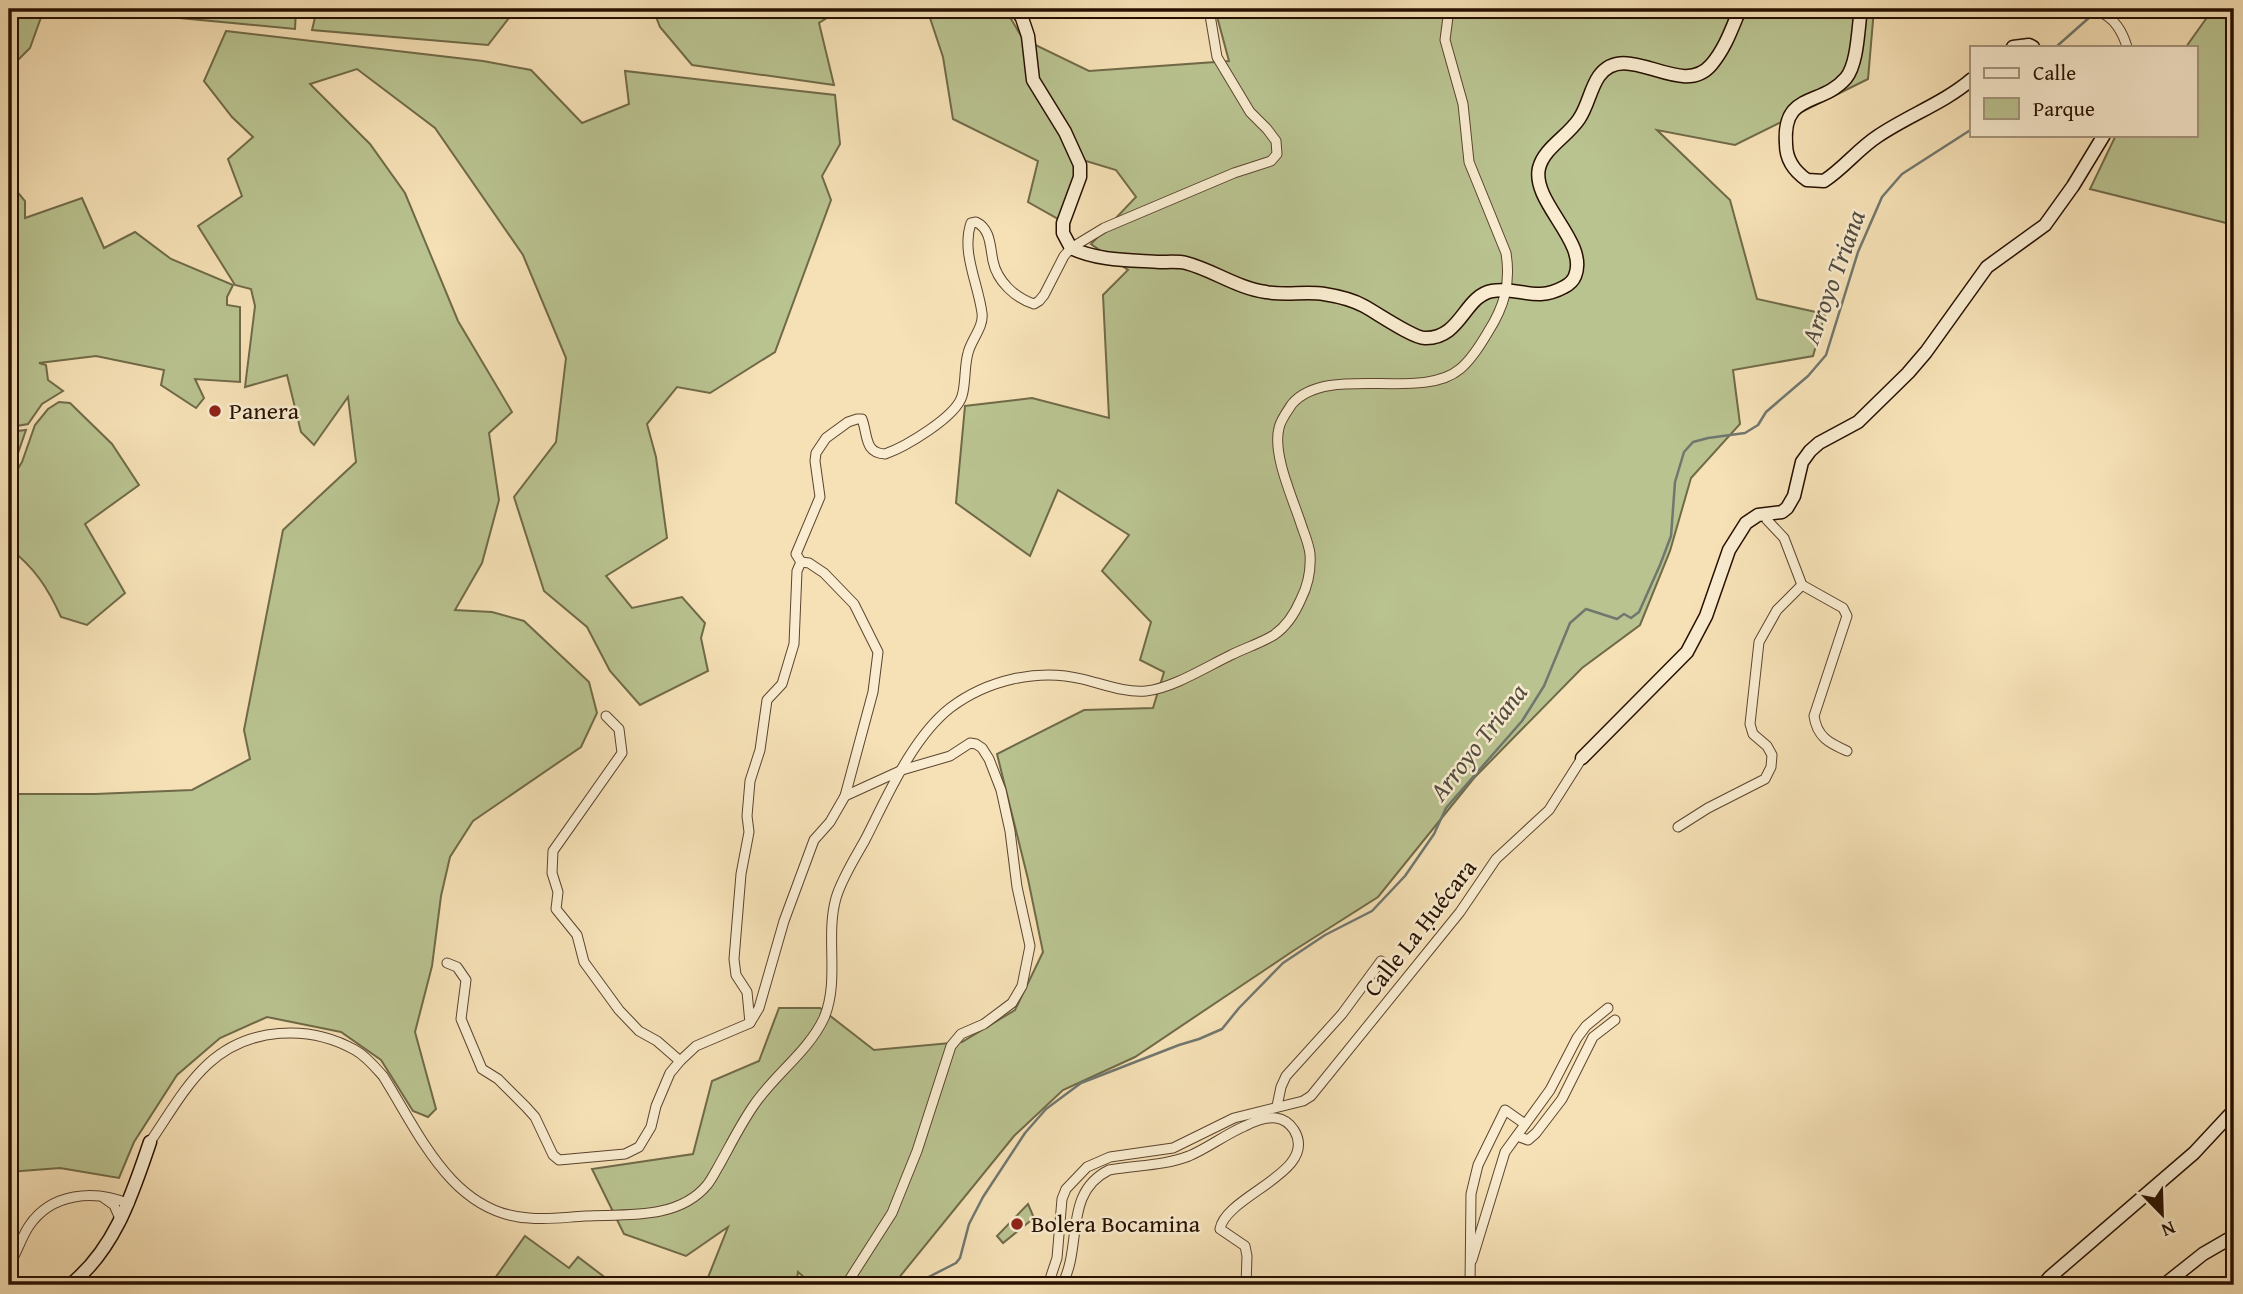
<svg xmlns="http://www.w3.org/2000/svg" width="2243" height="1294" font-family="'Gentium Book Plus',serif">
	<rect width="100%" height="100%" fill="#f6e1b6"/>
	<filter id="stains"><feTurbulence type="fractalNoise" baseFrequency=".00286" numOctaves="4"/><feColorMatrix values="0 0 0 0 .2 0 0 0 0 .09 0 0 0 0 .02 0 0 0 .5 -.17"/></filter>
	<radialGradient id="worn" r=".72"><stop offset=".6" stop-color="#630" stop-opacity="0"/><stop offset="1" stop-color="#630" stop-opacity=".3"/></radialGradient>
	<g fill="#b9c390" stroke="#706a48" stroke-width="2">
		<path d="M9,9H44L30,48L9,69Z"/>
		<path d="M180,9H296L295,29L180,18Z"/>
		<path d="M317,9H516L488,45L312,30Z"/>
		<path d="M653,9H841L819,23L834,85L692,65L660,27Z"/>
		<path d="M927,9H1005L1023,39L1089,71L1229,61L1215,9H1874L1868,79L1735,145L1657,130L1730,200L1757,299L1825,314L1813,356L1733,370L1740,424L1691,478L1670,551L1640,625L1582,668L1474,778L1378,897L1293,951L1135,1057L1063,1090L1014,1136L893,1285H813L798,1272L796,1285H705L728,1227L686,1256L624,1234L592,1169L693,1154L712,1081L759,1061L779,1008H820L874,1050L962,1042L1015,1010L1043,952L1028,879L997,754L1084,710L1153,708L1164,672L1140,660L1151,622L1102,571L1129,535L1058,490L1030,556L956,503L965,406L1032,398L1109,418L1103,295L1128,270L1091,244L1136,197L1116,170L1086,161L1060,220L1028,202L1038,161L953,119L943,57Z"/>
		<path d="M2213,9H2234V225L2090,189L2116,135H2196V47H2186Z"/>
		<path d="M226,31L483,61L531,70L582,123L629,104L625,71L835,95L840,144L822,176L831,200L775,352L710,393L677,387L647,424L656,457L667,538L606,576L632,608L682,597L705,623L701,638L708,671L640,705L610,671L587,627L544,591L514,497L556,442L566,358L523,255L435,128L357,69L310,84L370,144L405,193L458,321L512,412L489,433L499,500L482,563L455,610L492,612L524,621L589,682L597,713L581,747L473,821L450,857L441,896L432,966L415,1032L436,1109L428,1117L413,1111L381,1060L341,1032L267,1017L220,1038L177,1075L134,1142L119,1178L60,1168L9,1172V794H95L192,790L250,759L244,730L283,530L356,462L348,397L314,445L301,432L287,375L245,387L255,306L251,289L235,285L198,226L242,196L228,159L253,137L232,117L204,81Z"/>
		<path d="M9,182L25,201V218L82,198L104,248L135,232L171,259L233,285L227,297V305L240,307V382L195,379L204,398L196,408L161,385L164,370L96,356L39,363L46,365L48,380L63,391L42,404L28,424L11,427L15,413L9,411L14,378L9,376Z"/>
		<path d="M59,402L70,403L112,444L139,485L85,524L125,593L87,625L61,617C48,588 34,567 9,548V483L22,462L35,425L48,409Z"/>
		<path d="M26,430L18,453L9,468V432Z"/>
		<path d="M1028,1204L1034,1218L1003,1243L997,1236Z"/>
		<path d="M525,1236L569,1268L578,1257L615,1285H490Z"/>
	</g>
	<g fill="none" stroke-linecap="round" stroke-linejoin="round">
		<g stroke="#70776f" stroke-width="2.5">
			<path d="M2056,47L2091,16L2092,12"/>
			<path d="M913,1285L956,1263L960,1258L969,1224L983,1197L1025,1133L1046,1109L1081,1083L1179,1045L1199,1039L1222,1029L1239,1008L1283,963L1325,935L1372,911L1405,876L1434,834L1446,808L1522,721L1544,686L1570,623L1586,609L1617,619L1624,614L1631,618L1639,612L1660,565L1671,536L1675,482L1684,452L1693,442L1708,438L1745,433L1758,425L1766,412L1808,376L1826,355L1858,252L1882,197L1902,174L1972,129"/>
		</g>
		<defs>
			<g id="street">
				<path d="M2081,9C2087,11 2092,11 2098,12C2114,16 2123,33 2127,47"/>
				<path d="M1765,514L1767,520L1784,538L1802,585L1843,608L1847,616L1814,716C1817,737 1829,743 1847,751"/>
				<path d="M606,716L619,729L622,753L553,851L552,873L558,892L556,909L577,935L584,962L619,1010L639,1031L657,1041L680,1061"/>
				<path d="M845,796L902,770L950,756L970,743L976,744L982,748L989,759L1001,790L1010,831L1017,887L1030,946L1022,986L1012,1003L984,1024L961,1034L951,1046L917,1151L892,1213L846,1285"/>
				<path d="M1678,827L1708,808L1765,779L1771,767L1772,755L1767,746L1753,734L1750,724L1759,642L1777,610L1802,585"/>
				<path d="M447,963L457,967L466,980L461,1019L482,1069L498,1079L526,1107L535,1117L553,1155L559,1160L625,1154L639,1147L651,1127L656,1106L670,1073L680,1061L696,1046L750,1023L759,1008L784,921L814,840L830,822L845,796L873,692L878,652L854,604L824,573L809,563L801,562"/>
				<path d="M750,1023L747,992L736,975L734,959L741,874L749,832L747,816L750,781L760,750L767,700L782,684L794,644L797,571L801,562L796,554L820,497L815,461L816,453L826,438L848,422L857,419H862C868,435 864,453 885,454C905,447 956,417 962,396C966,383 964,367 968,353C971,340 984,327 982,313C978,283 961,252 971,223L976,222C991,229 990,247 993,261C997,281 1015,298 1034,304L1039,301L1044,295L1064,256L1071,248L1104,228L1234,173L1271,161L1277,154L1276,141L1267,129L1250,112L1217,57L1209,9"/>
				<path d="M1277,1106L1281,1087L1286,1076L1342,1014L1381,961"/>
				<path d="M1517,1136L1528,1140L1536,1133L1562,1099L1593,1037L1615,1020"/>
				<path d="M150,1142C168,1116 185,1085 208,1064C248,1027 309,1024 355,1050C366,1056 375,1067 383,1076C419,1133 452,1214 529,1218C548,1220 567,1217 585,1216C626,1214 678,1220 707,1185C711,1180 714,1174 717,1169C729,1148 740,1125 754,1105C775,1074 808,1052 824,1018C840,980 825,937 836,898C842,878 855,858 865,840C887,797 912,738 950,708C987,680 1038,668 1082,679C1103,684 1125,693 1146,691C1173,688 1206,667 1231,655C1245,648 1261,643 1274,635C1287,626 1295,613 1301,599C1308,585 1311,569 1310,554C1309,545 1305,535 1302,527C1294,501 1272,455 1279,428C1280,421 1288,410 1292,404C1327,363 1421,402 1460,369C1471,360 1481,344 1488,332C1504,307 1511,284 1506,253L1469,162L1463,104L1445,40L1449,9"/>
				<path d="M104,1198L114,1205L121,1221"/>
				<path d="M1472,1260L1505,1152L1550,1090L1577,1038L1586,1026L1608,1008"/>
				<path d="M9,1265C17,1253 21,1238 29,1226C51,1193 94,1189 129,1204"/>
				<path d="M1048,1285L1057,1258L1062,1199L1066,1189L1087,1167L1110,1157L1173,1148L1234,1118L1303,1101L1311,1096L1460,912L1496,859L1549,810L1582,758"/>
				<path d="M1062,1285C1083,1245 1063,1193 1109,1170C1136,1165 1163,1166 1189,1156C1208,1148 1226,1134 1245,1126C1255,1121 1266,1117 1276,1118C1284,1119 1290,1124 1294,1130C1320,1172 1226,1195 1220,1229L1245,1246L1247,1256L1246,1285"/>
				<path d="M1470,1285L1471,1194L1478,1165L1505,1110L1525,1124"/>
				<path d="M1993,1285L2006,1282L2014,1285"/>
			</g>
			<g id="secondary">
				<path d="M1016,9L1022,18L1028,36L1033,80L1065,132L1080,165V177L1063,223V233L1071,248C1098,261 1130,260 1160,262C1168,262 1178,261 1186,263C1213,270 1237,288 1266,292C1285,296 1305,291 1324,294C1337,296 1353,300 1364,306C1377,313 1413,338 1425,338C1461,339 1464,296 1492,291C1519,286 1535,303 1564,287C1568,285 1573,281 1575,276C1589,242 1531,202 1539,168C1544,148 1568,136 1579,119C1588,106 1590,89 1599,76C1626,38 1681,100 1711,65C1725,49 1732,28 1740,9"/>
				<path d="M1861,9C1858,28 1858,63 1846,78C1821,107 1782,91 1786,144C1786,160 1794,171 1807,180L1824,181C1844,168 1858,149 1878,136C1909,115 1944,103 1972,79"/>
				<path d="M2013,47L2029,45L2033,47"/>
				<path d="M1582,758L1687,652L1706,616L1729,550L1746,523L1758,515L1782,512L1787,508L1794,496L1802,462L1810,451L1819,443L1858,422L1908,373L1926,352L1987,267L2045,225L2073,186L2104,135"/>
				<path d="M70,1285C115,1249 132,1195 150,1142"/>
				<path d="M2043,1285L2050,1277L2194,1153L2234,1110"/>
				<path d="M2164,1285L2203,1254L2234,1236"/>
			</g>
		</defs>
		<use href="#street" stroke="#5b442e" stroke-width="11"/>
		<use href="#secondary" stroke="#271000" stroke-width="15"/>
		<use href="#street" stroke="#f9ecd0" stroke-width="9"/>
		<use href="#secondary" stroke="#f9ecd0" stroke-width="12"/>
	</g>
	<g fill="#8f2418" stroke="#f9ecd0" stroke-width="2.5">
		<circle cx="215" cy="411" r="7"/>
		<circle cx="1017" cy="1224" r="7"/>
	</g>
	<g text-anchor="middle" stroke-width="5" stroke-linejoin="round" paint-order="stroke">
		<g font-size="24" fill="#271000" stroke="#f9ecd0" text-anchor="start">
			<text x="229" y="419">Panera</text>
			<text x="1031" y="1232">Bolera Bocamina</text>
		</g>
		<g font-size="24" fill="#271000" stroke="#f9ecd0">
			<text transform="translate(1420 928) rotate(-52)" y="8">Calle La Ḥuécara</text>
		</g>
		<g font-size="26" font-style="italic" fill="#524c41" stroke="#f9ecd0">
			<text transform="translate(1833 277) rotate(-70)" y="9">Arroyo Triana</text>
			<text transform="translate(1478 742) rotate(-52)" y="9">Arroyo Triana</text>
		</g>
	</g>
	<rect width="2243" height="1294" fill="none" stroke="#f6e1b6" stroke-width="35"/>
	<rect x="10" y="10" width="2222" height="1273" fill="none" stroke="#271000" stroke-width="3.5"/>
	<rect x="18" y="18" width="2208" height="1259" fill="none" stroke="#271000" stroke-width="2"/>
	<rect x="1970" y="46" width="228" height="91" fill="#f9ecd0" stroke="#a5947d" stroke-width="2"/>
	<rect x="1984" y="68" width="35" height="10" fill="#f9ecd0" stroke="#a5947d" stroke-width="2"/>
	<text x="2033" y="80" font-size="21" fill="#271000">Calle</text>
	<rect x="1984" y="98" width="35" height="21" fill="#b9c390" stroke="#a5947d" stroke-width="2"/>
	<text x="2033" y="116" font-size="21" fill="#271000">Parque</text>
	<g transform="translate(2162 1214) rotate(157)" stroke="#f9ecd0" stroke-width="5" paint-order="stroke">
	<path d="M0-5L12 26L0 18L-12 26Z" fill="#271000"/>
	<text y="-10" font-size="19" font-weight="bold" text-anchor="middle" fill="#271000">N</text>
	</g>
	<rect width="100%" height="100%" filter="url(#stains)"/>
	<rect width="100%" height="100%" fill="url(#worn)"/>
</svg>
